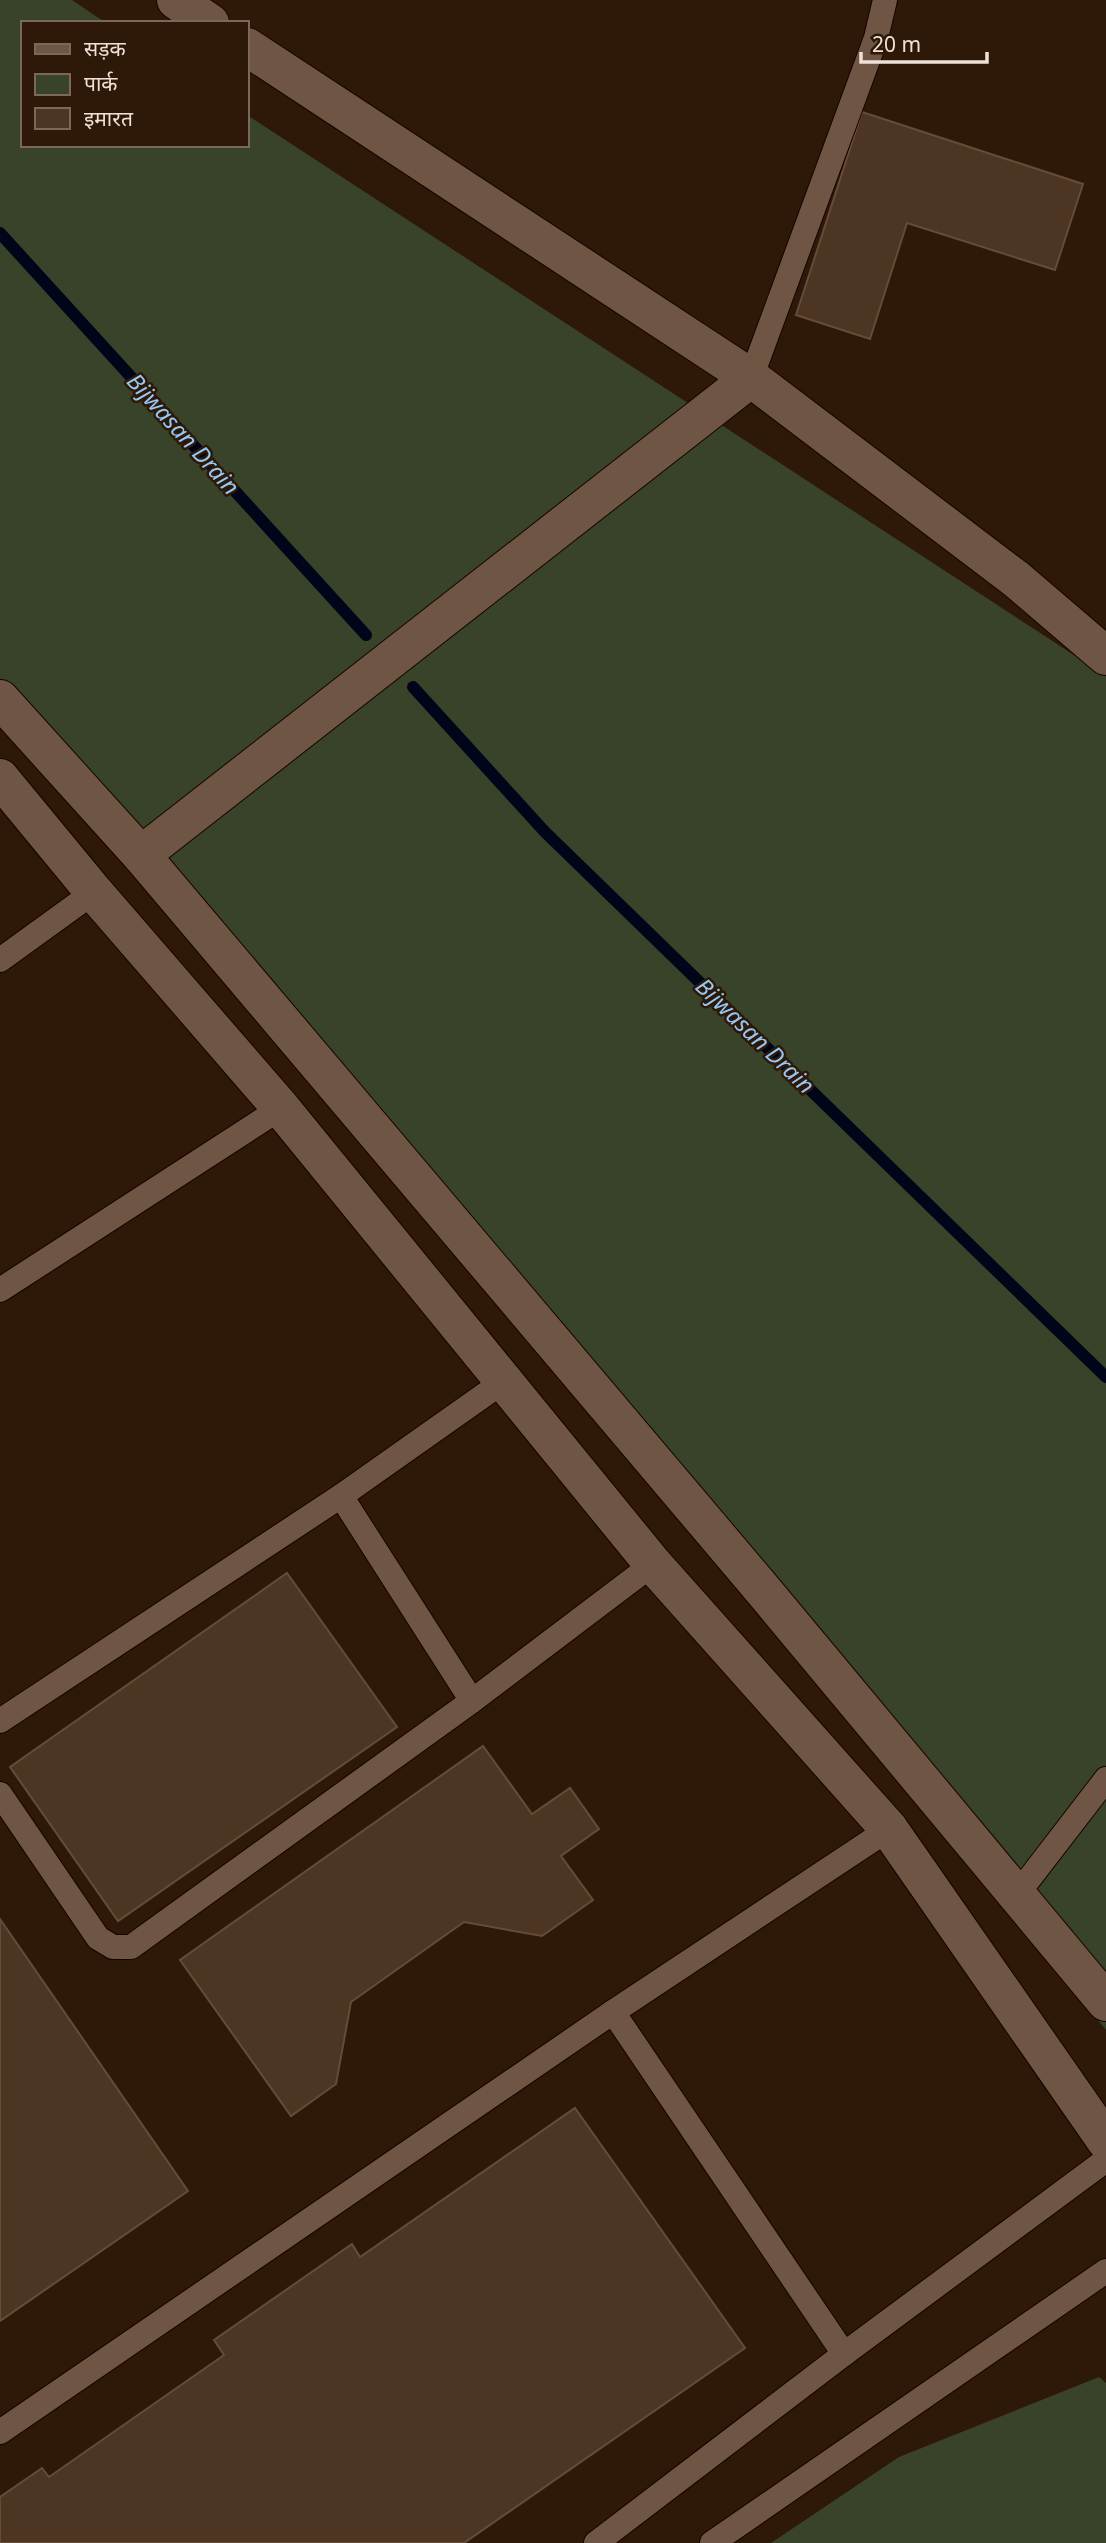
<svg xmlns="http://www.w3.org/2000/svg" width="1106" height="2543" font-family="'Noto Sans','Noto Sans Devanagari',sans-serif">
	<rect width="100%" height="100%" fill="#2e1808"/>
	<g fill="#394329">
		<path d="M0,0H72L106,23H23V145H247V115L1106,676V2030L971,1862L0,700Z"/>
		<path d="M1099,2377L1106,2383V2543H771L899,2457Z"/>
	</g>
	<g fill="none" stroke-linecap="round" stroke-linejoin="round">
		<g stroke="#000519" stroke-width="12">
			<path d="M0,233L366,635"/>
			<path d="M413,687L545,832L1106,1377"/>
		</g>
	</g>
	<g fill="#4c3522" stroke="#644c38" stroke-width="2">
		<path d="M862,112L1083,184L1055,270L907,223L870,339L796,315Z"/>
		<path d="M287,1573L397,1727L118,1921L10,1767Z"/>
		<path d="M483,1746L532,1814L570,1788L599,1829L561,1856L593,1900L542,1936L464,1922L351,2002L336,2084L291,2116L180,1960Z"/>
		<path d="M0,1919L188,2191L0,2321Z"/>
		<path d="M575,2108L745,2348L464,2543H0V2497L42,2468L49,2477L224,2355L214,2340L352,2244L360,2257Z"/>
	</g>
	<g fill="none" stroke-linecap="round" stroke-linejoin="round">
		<defs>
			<g id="lane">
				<path d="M751,378L876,38L885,0"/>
				<path d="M0,960L94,892"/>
				<path d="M0,1290L281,1108"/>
				<path d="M341,1496L472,1701"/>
				<path d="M0,1721L341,1496L504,1381"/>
				<path d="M0,1794L98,1938L113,1947H131L472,1701L653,1564"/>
				<path d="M1016,1896L1106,1779"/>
				<path d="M613,2012L844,2354"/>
				<path d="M0,2432L613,2012L889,1829"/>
				<path d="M596,2543L844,2354L1106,2160"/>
				<path d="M712,2543L1106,2271"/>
			</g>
			<g id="street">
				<path d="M176,0L210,23"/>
				<path d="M247,47L751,378L1016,579L1106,656"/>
				<path d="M141,855L751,378"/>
			</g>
			<g id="secondary">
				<path d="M0,699L141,855L762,1589L1106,2002"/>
				<path d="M0,778L94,892L281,1108L653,1564L889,1829L1106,2141"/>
			</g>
		</defs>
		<use href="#lane" stroke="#150300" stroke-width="26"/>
		<use href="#street" stroke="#150300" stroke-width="40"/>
		<use href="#secondary" stroke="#150300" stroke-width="40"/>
		<use href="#lane" stroke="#6f5543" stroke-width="24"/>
		<use href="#street" stroke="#6f5543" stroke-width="38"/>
		<use href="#secondary" stroke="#6f5543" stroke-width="38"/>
	</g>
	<g text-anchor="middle" stroke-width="5" stroke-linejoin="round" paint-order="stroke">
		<g font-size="23" font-style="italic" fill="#94c8f6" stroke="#2e1808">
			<text transform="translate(183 434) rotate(48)" y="8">Bijwasan Drain</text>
			<text transform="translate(755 1036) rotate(44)" y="8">Bijwasan Drain</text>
		</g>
	</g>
	<rect x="21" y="21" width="228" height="126" fill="#2e1808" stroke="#7c685a" stroke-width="2"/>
	<rect x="35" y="44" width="35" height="10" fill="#6f5543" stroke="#7c685a" stroke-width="2"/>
	<text x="84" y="56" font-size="21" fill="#f0e1d6">सड़क</text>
	<rect x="35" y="74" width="35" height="21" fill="#394329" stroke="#7c685a" stroke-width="2"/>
	<text x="84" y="91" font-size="21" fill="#f0e1d6">पार्क</text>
	<rect x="35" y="108" width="35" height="21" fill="#4c3522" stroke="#7c685a" stroke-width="2"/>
	<text x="84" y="126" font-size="21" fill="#f0e1d6">इमारत</text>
	<path d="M861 52v10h126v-10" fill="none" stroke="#f0e1d6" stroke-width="3.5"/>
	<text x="872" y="52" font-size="21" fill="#f0e1d6" stroke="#2e1808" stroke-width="5" paint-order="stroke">20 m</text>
</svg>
